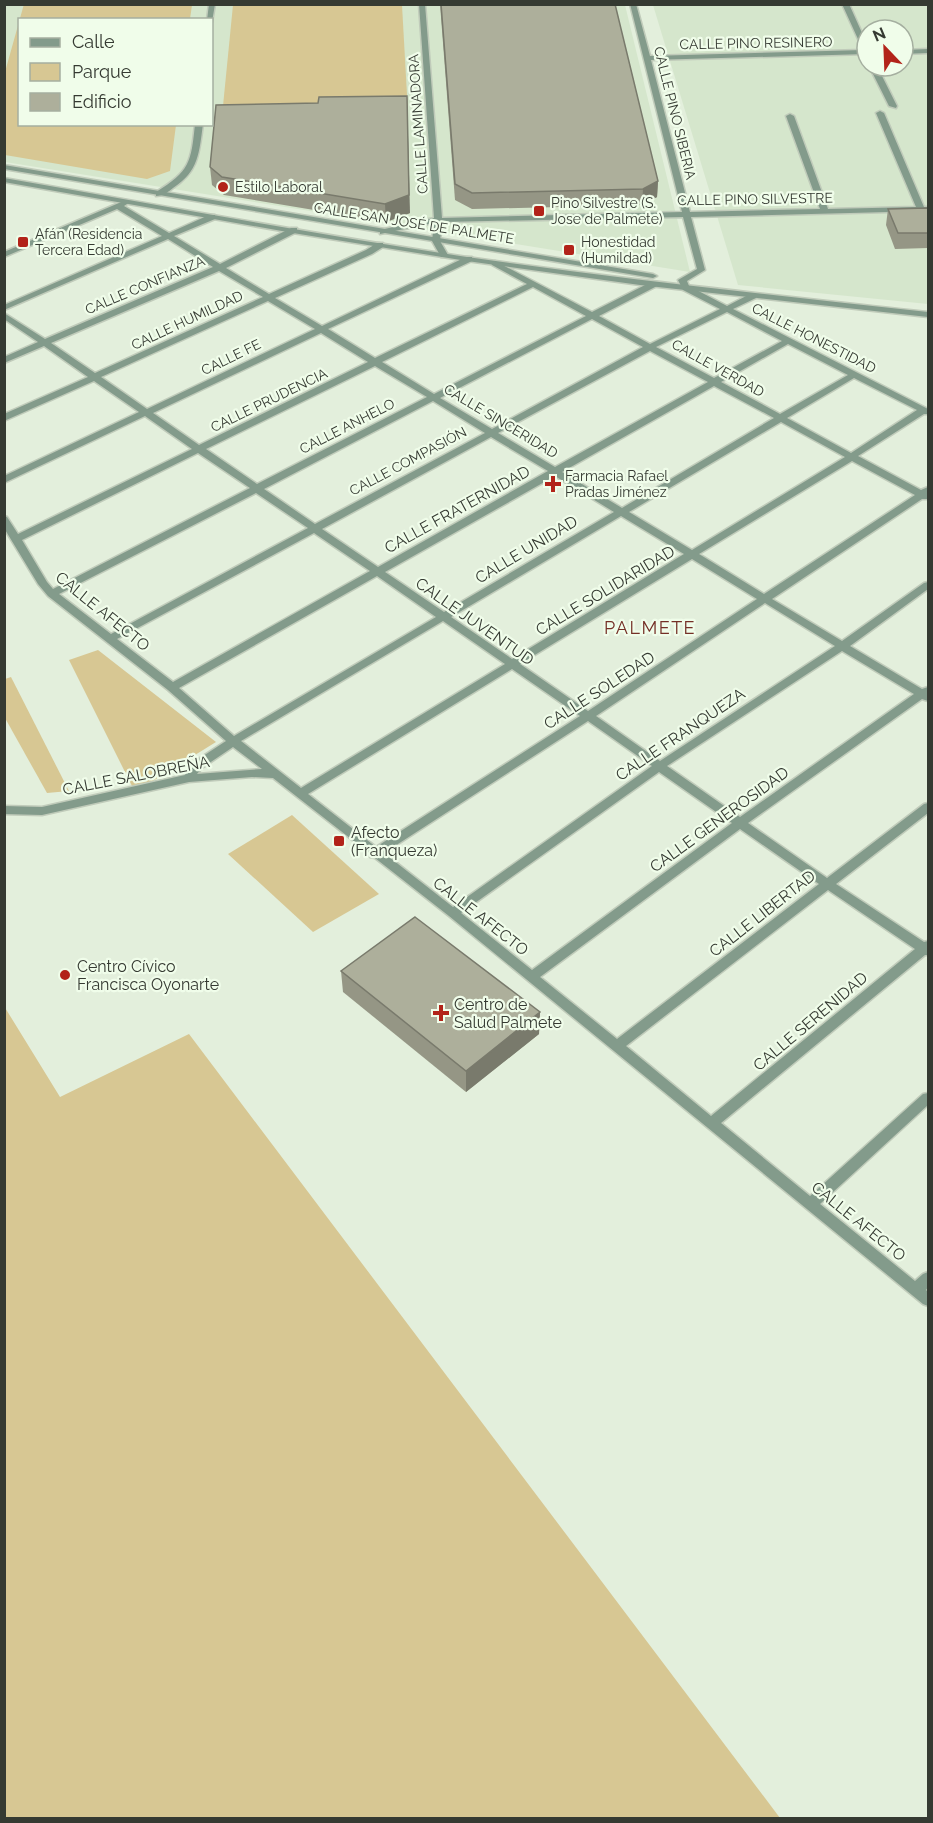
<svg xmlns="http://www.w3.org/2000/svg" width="933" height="1823" font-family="Raleway,sans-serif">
	<rect width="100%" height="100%" fill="#e3efdc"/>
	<g fill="#d5e6cc" fill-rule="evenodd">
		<path d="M4,5H625L690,272L5,162ZM20,20H212V124H20Z"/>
		<path d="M653,5H928V304L738,285ZM867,30H903V66H867Z"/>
	</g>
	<g fill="#d7c793">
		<path d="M24,4L192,5L190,19L20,20V124L176,125L170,171L147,179L5,155V72Z"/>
		<path d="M233,5H402L408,113L222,116Z"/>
		<path d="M98,650L216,742L135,792L69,660Z"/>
		<path d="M11,677L69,791L47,793L5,718V679Z"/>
		<path d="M292,815L379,894L313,932L228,854Z"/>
		<path d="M4,1006L60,1097L189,1034L780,1818H5Z"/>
	</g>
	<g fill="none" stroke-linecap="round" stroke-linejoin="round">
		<defs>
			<g id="minor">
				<path d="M209,4H215L212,22V20H207Z"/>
				<path d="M419,4H425L442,218L682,212L630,4H636L650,56L863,50L842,4H849L867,44V54L651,60L690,212L820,209L786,116L790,114L794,116L828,209L916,207L876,113L880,111L884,113L924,207H928V211L691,217L705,270L687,281L689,286L727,306L750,294H756V298L733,309L928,409V414H924L858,456L921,490L928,487V499H922L772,599L842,641L924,583L928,582V589L850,646L922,689L928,687V701L922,699L748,823L827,878L924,804L928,803V813L836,884L924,942L928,941V955H925L721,1123L810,1196L923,1094L928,1093V1105L820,1204L915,1281L923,1274L928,1272V1287L926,1290L928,1292V1306L923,1304L449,916L375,858L370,857L369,853L273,778L252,777L189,782L42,815L4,814V806L42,807L185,775L194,762L226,741L168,690L48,596L38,584L4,528V516L7,517L18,534L192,449L145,416L4,483V476L139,412L94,381L4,421V414L88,377L44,346L4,363V357L38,342L4,319V313L45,339L213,267L168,239L4,310V305L162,236L117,209L4,257V252L126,200L130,202L124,206L169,233L209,215H215V219L174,236L220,264L291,228H297V232L226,268L269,294L366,250L377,243H383V247L372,254L275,298L322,326L466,257H472V261L328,329L375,358L527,284L492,265L491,263L495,261L592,312L651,282H657V286L599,316L650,344L720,309L683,290L678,280L697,269L683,217L442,222L440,241L448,255L444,257H441L432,241L434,223L380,234V230L434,218ZM219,271L263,297L95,373L51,343ZM533,287L586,316L434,394L382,362ZM268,301L315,329L147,409L101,377ZM727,312L782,341L714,378L656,347ZM592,319L643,347L492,429L440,398ZM321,333L368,362L199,445L153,413ZM788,344L848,375L780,414L721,382ZM650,351L708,382L555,467L498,433ZM375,366L427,397L257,484L206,449ZM854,378L917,410L851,453L787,418ZM714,386L774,418L622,508L562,472ZM433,401L485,433L315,524L264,489ZM781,422L845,457L692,550L629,512ZM491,437L548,471L378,567L322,529ZM198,453L250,488L53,589L47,582L22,540ZM852,461L915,495L764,594L699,554ZM555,476L614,512L444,612L385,572ZM256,493L308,528L111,634L59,594ZM621,516L684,554L512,659L451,617ZM314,533L370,571L173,682L117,639ZM692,559L757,599L588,711L520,664ZM377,576L436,617L234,736L179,688ZM765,603L835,646L660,761L596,716ZM443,621L505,664L301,788L241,741ZM842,651L914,694L740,817L667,766ZM512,669L580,716L376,847L308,794ZM588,721L652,766L453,907L384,853ZM233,747L262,769L197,774L202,768ZM659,772L732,823L532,970L461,913ZM740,829L819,884L617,1039L540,977ZM828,890L915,949L711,1116L626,1046Z"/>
				<path d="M928,49V53L903,54V50Z"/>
				<path d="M869,66H877L897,106L896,108L889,106Z"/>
				<path d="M195,124H203C199,153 199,171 173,188C168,192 163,196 156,196V192C190,171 191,163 195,124Z"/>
			</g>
			<g id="tertiary">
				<path d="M4,165L653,274L657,276L653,278L4,169Z"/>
				<path d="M4,178C159,205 312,234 467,257C620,279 774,295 928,312V317L640,285L467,261L293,233L4,182Z"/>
			</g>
		</defs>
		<use href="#minor" stroke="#c0cbba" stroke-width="3"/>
		<use href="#tertiary" stroke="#c0cbba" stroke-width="3"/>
		<use href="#minor" fill="#839b8b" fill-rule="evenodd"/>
		<use href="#tertiary" fill="#839b8b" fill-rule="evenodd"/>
	</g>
	<g fill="#959685">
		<path d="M440,4H615L658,181L657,197L642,205L472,209L455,200Z"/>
		<path d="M216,105L410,213L386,222L224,195L212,185L210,167Z"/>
		<path d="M928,208V248L895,249L886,225L888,209Z"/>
		<path d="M341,971L540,1012L539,1034L466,1092L343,992Z"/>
	</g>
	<g fill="#797a6c">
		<path d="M407,96L410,213L386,222L385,204Z"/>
		<path d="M658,181L657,197L642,205L643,189Z"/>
		<path d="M540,1012L539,1034L466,1092V1071Z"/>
	</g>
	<g fill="#adaf9b" stroke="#797a6c" stroke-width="1.5">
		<path d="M441,4H615L658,181L643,189L472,193L455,184Z"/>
		<path d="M407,96L409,195L385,204L222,177L210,167L216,105L318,103L319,97Z"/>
		<path d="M928,208V233H898L888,209Z"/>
		<path d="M415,917L540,1012L466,1071L341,971Z"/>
	</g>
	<g fill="#b22319" stroke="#f0fdea" stroke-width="2">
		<circle cx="223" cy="187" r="6"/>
		<rect x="533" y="205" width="12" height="12" rx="3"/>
		<rect x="17" y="236" width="12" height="12" rx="3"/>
		<rect x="563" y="244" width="12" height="12" rx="3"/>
		<path d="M550 475h6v6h6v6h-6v6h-6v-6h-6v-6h6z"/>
		<rect x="333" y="835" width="12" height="12" rx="3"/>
		<circle cx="65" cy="975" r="6"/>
		<path d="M438 1004h6v6h6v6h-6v6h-6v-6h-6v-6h6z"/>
	</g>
	<g text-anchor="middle" stroke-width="4.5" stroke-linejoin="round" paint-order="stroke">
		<g font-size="14" fill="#353a32" stroke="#f0fdea">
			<text transform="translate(756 43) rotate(-1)" y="5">CALLE PINO RESINERO</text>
			<text transform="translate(675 113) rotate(76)" y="5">CALLE PINO SIBERIA</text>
			<text transform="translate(418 124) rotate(-94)" y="5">CALLE LAMINADORA</text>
			<text transform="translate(755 199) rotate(-1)" y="5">CALLE PINO SILVESTRE</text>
			<text transform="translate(414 223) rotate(9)" y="5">CALLE SAN JOSÉ DE PALMETE</text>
			<text transform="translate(145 285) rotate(-23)" y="5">CALLE CONFIANZA</text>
			<text transform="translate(187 320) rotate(-25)" y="5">CALLE HUMILDAD</text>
			<text transform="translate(814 338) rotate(27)" y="5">CALLE HONESTIDAD</text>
			<text transform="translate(231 357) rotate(-26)" y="5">CALLE FE</text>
			<text transform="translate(718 368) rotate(29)" y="5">CALLE VERDAD</text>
			<text transform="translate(269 400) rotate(-26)" y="5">CALLE PRUDENCIA</text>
			<text transform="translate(501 421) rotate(31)" y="5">CALLE SINCERIDAD</text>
			<text transform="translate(347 426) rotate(-27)" y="5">CALLE ANHELO</text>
			<text transform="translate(408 461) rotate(-28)" y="5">CALLE COMPASIÓN</text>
		</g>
		<g font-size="14" fill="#353a32" stroke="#f0fdea" text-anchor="start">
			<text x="235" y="192">Estilo Laboral</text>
			<text x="551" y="208">Pino Silvestre (S.<tspan x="551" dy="16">Jose de Palmete)</tspan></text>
			<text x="35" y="239">Afán (Residencia<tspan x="35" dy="16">Tercera Edad)</tspan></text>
			<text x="581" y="247">Honestidad<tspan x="581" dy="16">(Humildad)</tspan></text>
			<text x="565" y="481">Farmacia Rafael<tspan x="565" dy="16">Pradas Jiménez</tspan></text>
		</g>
		<g font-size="16" fill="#353a32" stroke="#f0fdea">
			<text transform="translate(457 509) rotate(-29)" y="6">CALLE FRATERNIDAD</text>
			<text transform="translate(526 549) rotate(-31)" y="6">CALLE UNIDAD</text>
			<text transform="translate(605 590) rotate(-31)" y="6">CALLE SOLIDARIDAD</text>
			<text transform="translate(103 611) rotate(39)" y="6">CALLE AFECTO</text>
			<text transform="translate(475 621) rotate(35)" y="6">CALLE JUVENTUD</text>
			<text transform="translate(599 690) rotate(-33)" y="6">CALLE SOLEDAD</text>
			<text transform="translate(680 734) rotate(-34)" y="6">CALLE FRANQUEZA</text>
			<text transform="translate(136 775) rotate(-11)" y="6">CALLE SALOBREÑA</text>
			<text transform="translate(719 819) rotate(-36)" y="6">CALLE GENEROSIDAD</text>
			<text transform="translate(762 913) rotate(-38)" y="6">CALLE LIBERTAD</text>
			<text transform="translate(481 916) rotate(38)" y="6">CALLE AFECTO</text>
			<text transform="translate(810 1021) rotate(-40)" y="6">CALLE SERENIDAD</text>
			<text transform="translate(859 1221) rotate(39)" y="6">CALLE AFECTO</text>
		</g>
		<g font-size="16" fill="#353a32" stroke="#f0fdea" text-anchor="start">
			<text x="351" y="838">Afecto<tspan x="351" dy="18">(Franqueza)</tspan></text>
			<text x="77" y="972">Centro Cívico<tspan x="77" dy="18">Francisca Oyonarte</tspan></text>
			<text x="454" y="1010">Centro de<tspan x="454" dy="18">Salud Palmete</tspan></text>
		</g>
		<g font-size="18" letter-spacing="1.5" fill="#742f26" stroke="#f0fdea">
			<text x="650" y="634">PALMETE</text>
		</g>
	</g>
	<rect width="933" height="1823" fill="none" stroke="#353a32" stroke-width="12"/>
	<rect x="18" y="18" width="195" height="108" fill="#f0fdea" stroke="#a5afa0" stroke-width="1.5"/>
	<rect x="30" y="38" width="30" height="9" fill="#839b8b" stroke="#a5afa0" stroke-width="1.5"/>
	<text x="72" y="48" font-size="18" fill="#353a32">Calle</text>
	<rect x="30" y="63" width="30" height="18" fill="#d7c793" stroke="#a5afa0" stroke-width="1.5"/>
	<text x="72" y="78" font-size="18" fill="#353a32">Parque</text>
	<rect x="30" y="93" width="30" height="18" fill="#adaf9b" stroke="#a5afa0" stroke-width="1.5"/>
	<text x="72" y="108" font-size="18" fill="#353a32">Edificio</text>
	<g transform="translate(885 48) rotate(337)"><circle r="28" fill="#f0fdea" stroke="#a5afa0" stroke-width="1.5"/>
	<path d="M0-4.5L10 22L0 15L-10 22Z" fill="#b22319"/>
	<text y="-9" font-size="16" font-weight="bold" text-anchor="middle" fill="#353a32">N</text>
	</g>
</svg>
